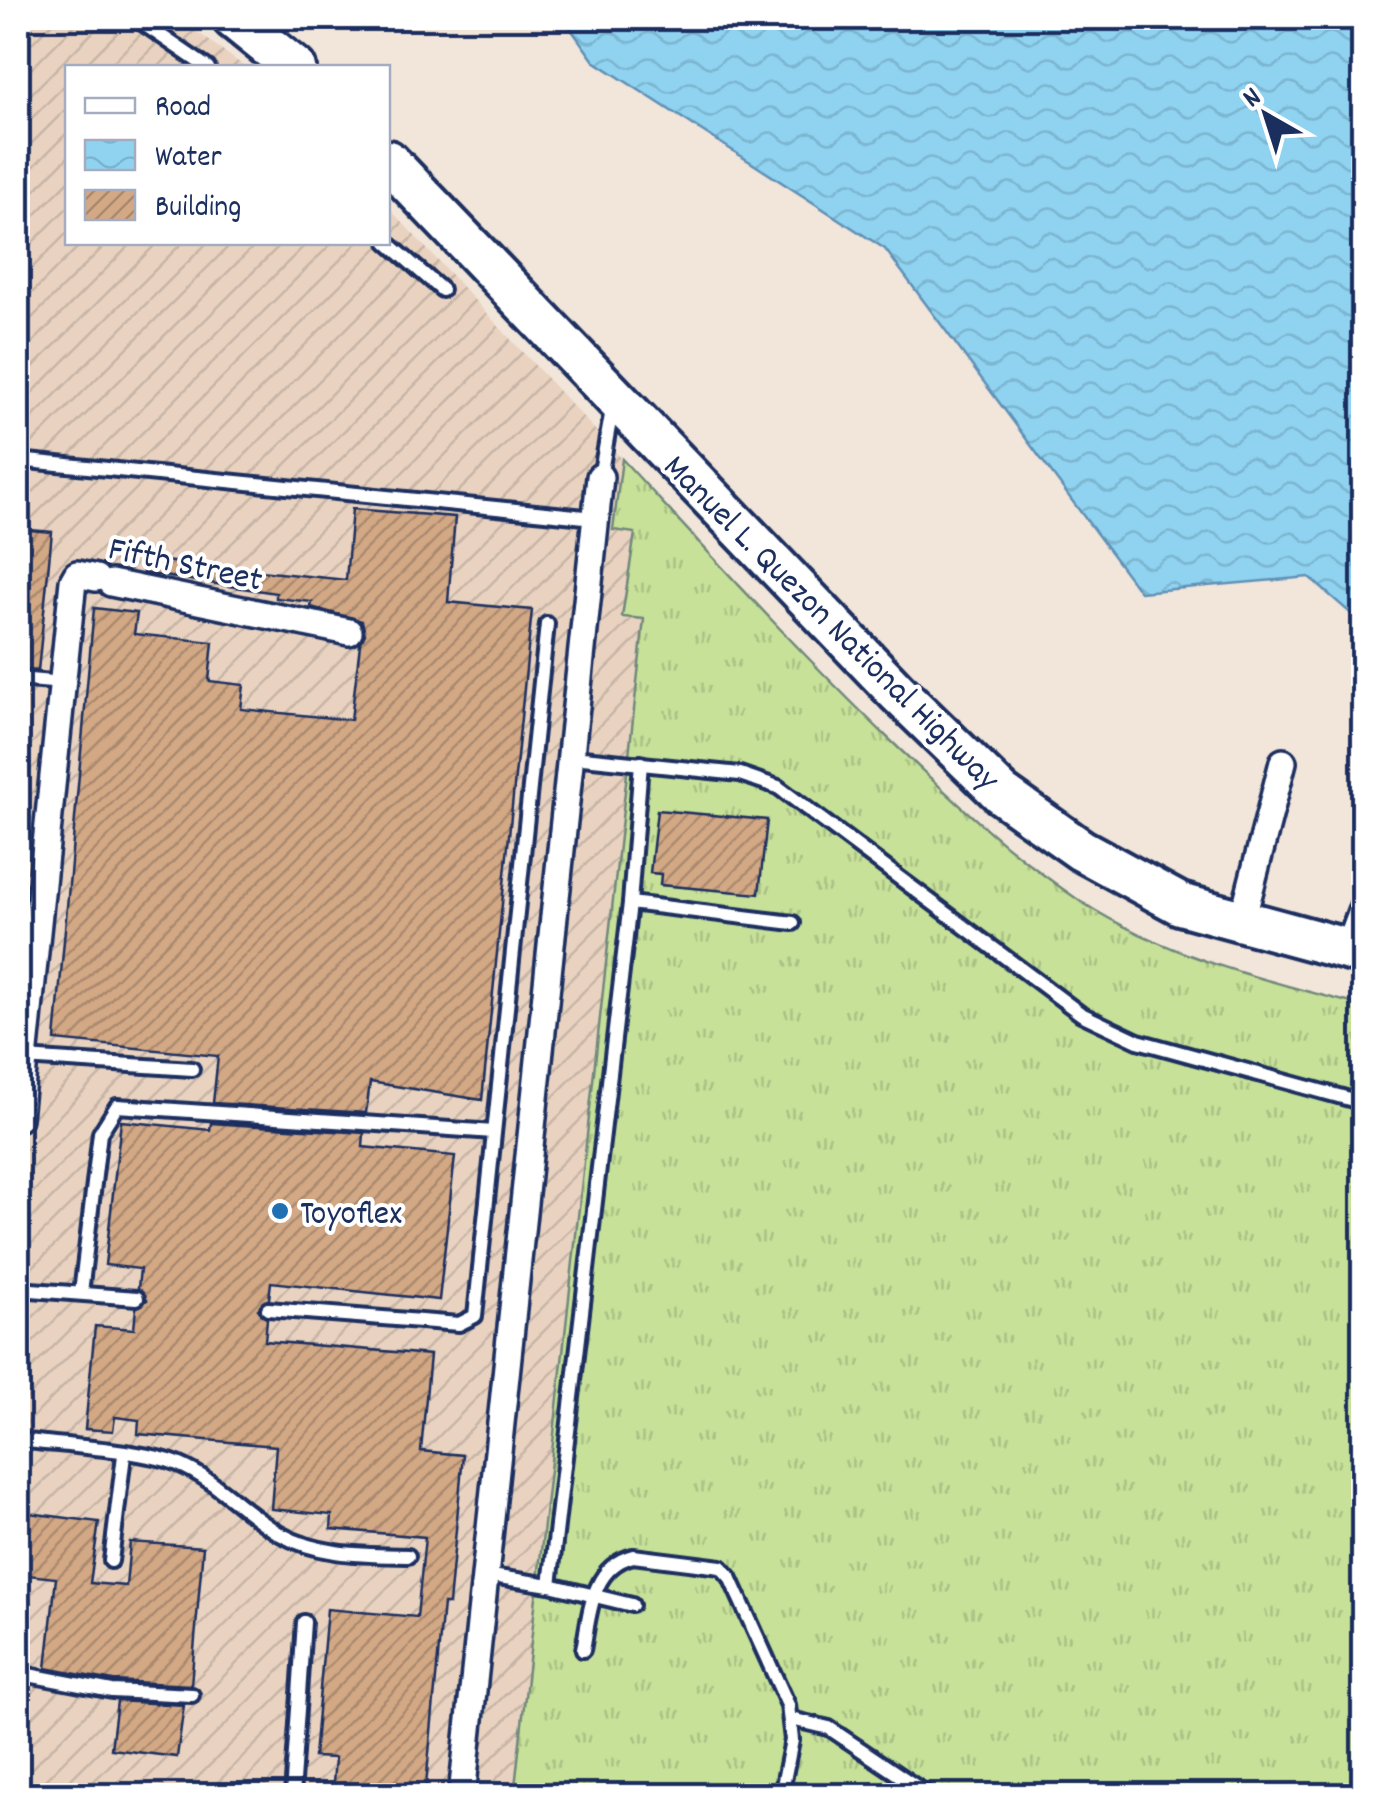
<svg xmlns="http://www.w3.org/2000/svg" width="1381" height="1813" font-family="Dekko,sans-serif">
	<defs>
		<pattern id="industrial-furrows" width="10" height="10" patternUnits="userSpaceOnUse" patternTransform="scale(2.5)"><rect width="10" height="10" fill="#e9d3c0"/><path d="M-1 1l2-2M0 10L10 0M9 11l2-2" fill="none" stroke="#c7b5a7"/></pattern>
		<pattern id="grass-tufts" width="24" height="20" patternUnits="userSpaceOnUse" patternTransform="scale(2.5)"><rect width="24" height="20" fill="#c7e198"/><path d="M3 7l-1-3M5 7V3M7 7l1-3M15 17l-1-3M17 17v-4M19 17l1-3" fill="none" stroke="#aac185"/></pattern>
		<pattern id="water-waves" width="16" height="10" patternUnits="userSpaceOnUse" patternTransform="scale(2.5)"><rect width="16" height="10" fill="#8fd3f0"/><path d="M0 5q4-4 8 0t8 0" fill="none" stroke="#7bb5d0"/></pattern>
		<pattern id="building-hatch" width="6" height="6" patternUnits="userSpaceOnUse" patternTransform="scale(2.5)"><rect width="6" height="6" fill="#d3a884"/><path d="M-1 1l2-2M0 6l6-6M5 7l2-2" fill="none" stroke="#aa896f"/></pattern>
	</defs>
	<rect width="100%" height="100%" fill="#f2e5da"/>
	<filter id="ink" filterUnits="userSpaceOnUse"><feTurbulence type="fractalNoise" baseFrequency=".01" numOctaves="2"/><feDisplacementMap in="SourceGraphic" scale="20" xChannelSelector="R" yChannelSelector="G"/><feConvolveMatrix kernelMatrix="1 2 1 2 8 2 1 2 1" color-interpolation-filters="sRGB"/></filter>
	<g filter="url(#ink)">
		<path fill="url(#industrial-furrows)" d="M18,18H178L245,67L68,68V242H388V207L622,459L614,529L635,532L622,616L644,618L514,1795H18Z"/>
		<path fill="url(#grass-tufts)" stroke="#71887b" stroke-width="2.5" d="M622,459C710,554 796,649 889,739C950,797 1010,854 1080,901C1164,956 1267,981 1363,1006V1795L514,1796L644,619L622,617L635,533L613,530Z"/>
		<path fill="url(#water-waves)" stroke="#6191b6" stroke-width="2.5" d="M563,18H1363V624L1309,577L1140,592L885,249L594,61Z"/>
		<g fill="url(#building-hatch)" stroke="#1b2f5e" stroke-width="2.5">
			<path d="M352,509L455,517L448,602L532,610L482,1100L370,1082L366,1113L213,1103L218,1056L55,1040L94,608L137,613L134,634L213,642L209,681L244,685L241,709L351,720L360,644L365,634L362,621L311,607L312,602L276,598V593L143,573V559L346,580Z"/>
			<path d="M18,529L52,532L38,671L18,669Z"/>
			<path d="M657,810L767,820L759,894L660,885L661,874L650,873Z"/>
			<path d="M121,1121L210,1130L211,1123L364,1133L363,1147L455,1156L439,1300L271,1282L269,1299L258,1309L267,1319L265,1341L430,1355L421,1451L463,1455L449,1604H443L425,1796H332L335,1758L314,1757L327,1609L417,1617L425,1537L331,1529L332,1515L271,1509L276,1446L138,1434L139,1420L115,1417L113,1431L85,1429L95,1326L134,1329L136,1308L147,1300L138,1288L140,1269L105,1265Z"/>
			<path d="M21,1512L99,1522L90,1583L126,1586L130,1542L203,1547L191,1685L113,1681L46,1668L56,1578L18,1574Z"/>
			<path d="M117,1701L184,1705L177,1757L111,1749Z"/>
		</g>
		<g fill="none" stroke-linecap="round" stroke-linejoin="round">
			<defs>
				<g id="lane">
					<path d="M135,18L208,68"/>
					<path d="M387,242L442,290"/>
					<path d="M18,460L595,518"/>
					<path d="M600,477L613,404"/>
					<path d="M18,679L63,683"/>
					<path d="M573,757L740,774L778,787L1081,1014L1138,1041L1364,1103"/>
					<path d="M630,903L793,923"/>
					<path d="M1344,941L1364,887"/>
					<path d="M24,1058L192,1069"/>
					<path d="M18,1289L137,1298"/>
					<path d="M81,1293L100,1133L117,1106L494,1132"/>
					<path d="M268,1309L459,1324L475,1316L547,624"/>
					<path d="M18,1440C57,1445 145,1450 178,1464C217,1480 244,1513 280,1534C319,1556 364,1555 408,1556"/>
					<path d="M111,1561L124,1455"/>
					<path d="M485,1575L550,1585L632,1605"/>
					<path d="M550,1585L630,903L641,763"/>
					<path d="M583,1650C590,1613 591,1567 633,1556L721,1567L730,1577L788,1705L792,1740L781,1796"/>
					<path d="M18,1673L112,1691L192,1695"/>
					<path d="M791,1719L829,1728L930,1796"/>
					<path d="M292,1796L304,1622"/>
				</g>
				<g id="street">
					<path d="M111,583L349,632"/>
					<path d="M1242,921L1283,762"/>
					<path d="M18,1118L73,581L77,574L96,578"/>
					<path d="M462,1796L600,477"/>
				</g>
				<g id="primary">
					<path d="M233,18L295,68"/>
					<path d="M388,161L897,692L1002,794L1081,850L1180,904L1364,954"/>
				</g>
			</defs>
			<use href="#lane" stroke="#1b2f5e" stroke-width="20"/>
			<use href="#street" stroke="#1b2f5e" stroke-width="32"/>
			<use href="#primary" stroke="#1b2f5e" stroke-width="48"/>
			<use href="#lane" stroke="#fff" stroke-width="12"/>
			<use href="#street" stroke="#fff" stroke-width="25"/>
			<use href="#primary" stroke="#fff" stroke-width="40"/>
		</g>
	</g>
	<circle fill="#1f6fb2" stroke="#fff" stroke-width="4" cx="280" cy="1211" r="10"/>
	<g text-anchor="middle" stroke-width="8" stroke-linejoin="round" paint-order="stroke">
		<g font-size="35" fill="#1b2f5e" stroke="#fff">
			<text transform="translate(186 562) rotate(12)" y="12">Fifth Street</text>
			<text transform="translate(833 621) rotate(45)" y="12">Manuel L. Quezon National Highway</text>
		</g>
		<g font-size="35" fill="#1b2f5e" stroke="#fff" text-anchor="start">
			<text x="300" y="1223">Toyoflex</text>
		</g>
	</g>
	<rect width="1381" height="1813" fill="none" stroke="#fff" stroke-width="60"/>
	<rect x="30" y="30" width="1321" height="1753" fill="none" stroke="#1b2f5e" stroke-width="4" filter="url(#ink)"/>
	<rect x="65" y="65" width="325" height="180" fill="#ffffff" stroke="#a4acbf" stroke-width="2.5"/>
	<rect x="85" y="98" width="50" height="15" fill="#ffffff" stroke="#a4acbf" stroke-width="2.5"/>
	<text x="155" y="115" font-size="30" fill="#1b2f5e">Road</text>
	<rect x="85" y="140" width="50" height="30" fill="url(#water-waves)" stroke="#a4acbf" stroke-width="2.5"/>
	<text x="155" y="165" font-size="30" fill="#1b2f5e">Water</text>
	<rect x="85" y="190" width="50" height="30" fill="url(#building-hatch)" stroke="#a4acbf" stroke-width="2.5"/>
	<text x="155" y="215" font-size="30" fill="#1b2f5e">Building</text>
	<g transform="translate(1266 115) rotate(321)" stroke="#ffffff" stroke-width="8" paint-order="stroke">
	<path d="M0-8L18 38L0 25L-18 38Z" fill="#1b2f5e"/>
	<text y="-15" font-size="28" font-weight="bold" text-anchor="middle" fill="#1b2f5e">N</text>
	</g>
</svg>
